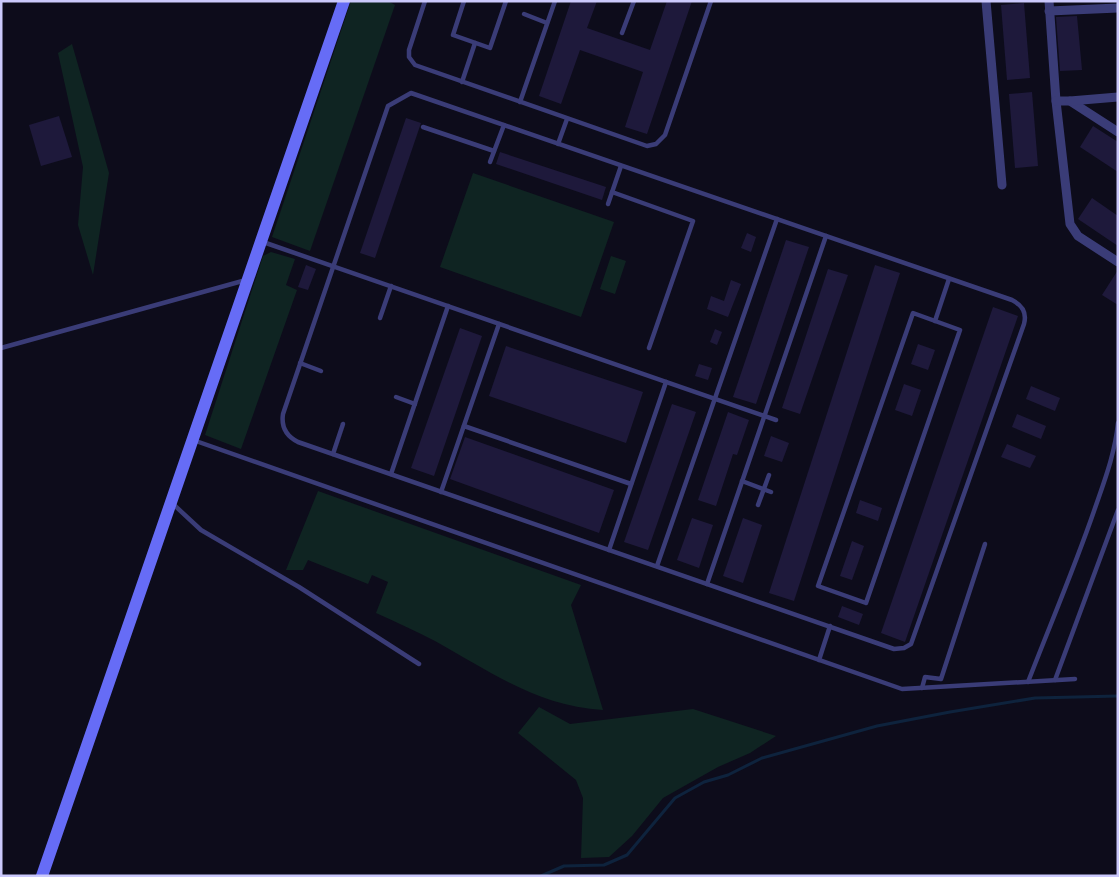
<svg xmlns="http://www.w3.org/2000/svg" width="1119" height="877" font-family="'IBM Plex Sans',sans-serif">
	<rect width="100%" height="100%" fill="#0d0c1b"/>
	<g fill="#0f2422">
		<path d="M351,1H388L395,5L310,251L272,237Z"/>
		<path d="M72,44L109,173L93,275L78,225L83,167L58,53Z"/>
		<path d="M473,173L614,222L581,317L440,267Z"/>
		<path d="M271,252L295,259L286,285L297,290L241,449L205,435L263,256Z"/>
		<path d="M611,256L626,261L615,294L600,289Z"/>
		<path d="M318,491L581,585L571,605L603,710C537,706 491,672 435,641C416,631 396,622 376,613L388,582L372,575L368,584L308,560L303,570H286Z"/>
		<path d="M539,707L570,724L693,709L776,736L750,753L718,767L663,798L632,836L609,857L581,858L583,798L576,780L518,733Z"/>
	</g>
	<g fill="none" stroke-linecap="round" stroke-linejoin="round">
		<path stroke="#0e233d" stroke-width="3" d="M541,876L564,866L604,865L627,855L675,798L704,782L728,775L762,758L877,726L950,712L1035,698L1118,696"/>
	</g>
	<g fill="#1e193b">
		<path d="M571,1H597L587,28L650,50L667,1H692L647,134L625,127L643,72L580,50L561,104L539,96Z"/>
		<path d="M1024,3L1030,78L1007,80L1001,5Z"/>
		<path d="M1077,16L1082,70L1060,71L1056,17Z"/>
		<path d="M1032,92L1038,166L1015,168L1009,94Z"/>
		<path d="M59,116L72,157L41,166L29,125Z"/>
		<path d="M406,118L421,123L375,258L360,253Z"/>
		<path d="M1093,126L1118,142V172L1080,147Z"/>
		<path d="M500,152L606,187L602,200L496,164Z"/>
		<path d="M1092,198L1118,216V246L1078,219Z"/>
		<path d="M747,233L756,237L751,252L741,248Z"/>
		<path d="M786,240L809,247L756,404L733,397Z"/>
		<path d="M306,265L316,269L308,290L298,287Z"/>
		<path d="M875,265L900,273L794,601L769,593Z"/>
		<path d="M828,269L848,275L800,414L782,408Z"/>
		<path d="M1118,270V305L1102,295Z"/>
		<path d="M731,280L741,284L728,317L707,309L711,296L724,301Z"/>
		<path d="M993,307L1018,316L905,642L881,633Z"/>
		<path d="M460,328L482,336L434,476L411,468Z"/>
		<path d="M715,329L722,332L717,345L710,342Z"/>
		<path d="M918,344L935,350L928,370L911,364Z"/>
		<path d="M506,346L643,392L626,443L489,396Z"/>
		<path d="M699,364L712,368L708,380L695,376Z"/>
		<path d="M904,384L921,390L912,416L895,410Z"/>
		<path d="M1031,386L1060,398L1055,411L1026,399Z"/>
		<path d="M672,404L696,412L648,550L624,542Z"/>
		<path d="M728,412L749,420L737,455L733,454L716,506L698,500Z"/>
		<path d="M1017,414L1046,426L1041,439L1012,427Z"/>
		<path d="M771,436L789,443L782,462L764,456Z"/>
		<path d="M465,437L614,490L599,533L450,479Z"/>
		<path d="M1007,444L1036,456L1030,468L1001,457Z"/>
		<path d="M860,500L882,508L878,521L856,513Z"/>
		<path d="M692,518L713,525L699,568L677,560Z"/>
		<path d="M743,518L762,525L743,583L723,576Z"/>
		<path d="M852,541L864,546L852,580L840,576Z"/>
		<path d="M842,606L863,614L859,625L838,617Z"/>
	</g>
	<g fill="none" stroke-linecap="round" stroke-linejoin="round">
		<g stroke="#3a3c77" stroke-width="4.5">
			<path d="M425,1L409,50V57L415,65L647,146L656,144L665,135L711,1"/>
			<path d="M464,1L453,35L490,48L506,1"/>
			<path d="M524,14L547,23"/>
			<path d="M622,33L634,1"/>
			<path d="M462,82L475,43"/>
			<path d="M411,93L1012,300C1022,305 1027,313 1024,324L911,644L904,648L894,649L298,442C286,436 281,427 283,414L388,106Z"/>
			<path d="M520,102L555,1"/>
			<path d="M423,127L494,151"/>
			<path d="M558,144L567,119"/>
			<path d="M490,162L504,125"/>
			<path d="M612,192L693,221L649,348"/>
			<path d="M608,204L621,166"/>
			<path d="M263,242L776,420"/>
			<path d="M913,313L960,330L866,603L818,586Z"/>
			<path d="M380,318L391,286"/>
			<path d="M935,321L949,279"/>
			<path d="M1,348L246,280"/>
			<path d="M300,363L321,371"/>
			<path d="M396,397L415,404"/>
			<path d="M464,426L631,484"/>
			<path d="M193,440L902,689L1075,679"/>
			<path d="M333,454L343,424"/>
			<path d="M391,474L448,306"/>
			<path d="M742,481L771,492"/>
			<path d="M441,492L499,324"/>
			<path d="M173,504L201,530L299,587L419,664"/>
			<path d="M758,505L769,475"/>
			<path d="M609,550L666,382"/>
			<path d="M657,566L777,219"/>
			<path d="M707,584L826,236"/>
			<path d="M819,660L830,626"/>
			<path d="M1055,680L1118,510"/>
			<path d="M1028,682C1050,625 1074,569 1094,511C1104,482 1115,454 1118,423"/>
			<path d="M922,688L925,677L941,679L985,544"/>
		</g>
		<g stroke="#3a3c77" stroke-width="9">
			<path d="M986,1L1002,185"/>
			<path d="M1049,1L1056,101L1070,224L1078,236L1118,262"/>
			<path d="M1049,11L1118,8"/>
			<path d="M1056,101H1070L1118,132"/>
			<path d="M1070,101L1118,97"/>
		</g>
		<path stroke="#666cf6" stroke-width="12" d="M42,876L344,1"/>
	</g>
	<rect width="1119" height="877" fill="none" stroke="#cbc9fc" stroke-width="5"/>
</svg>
